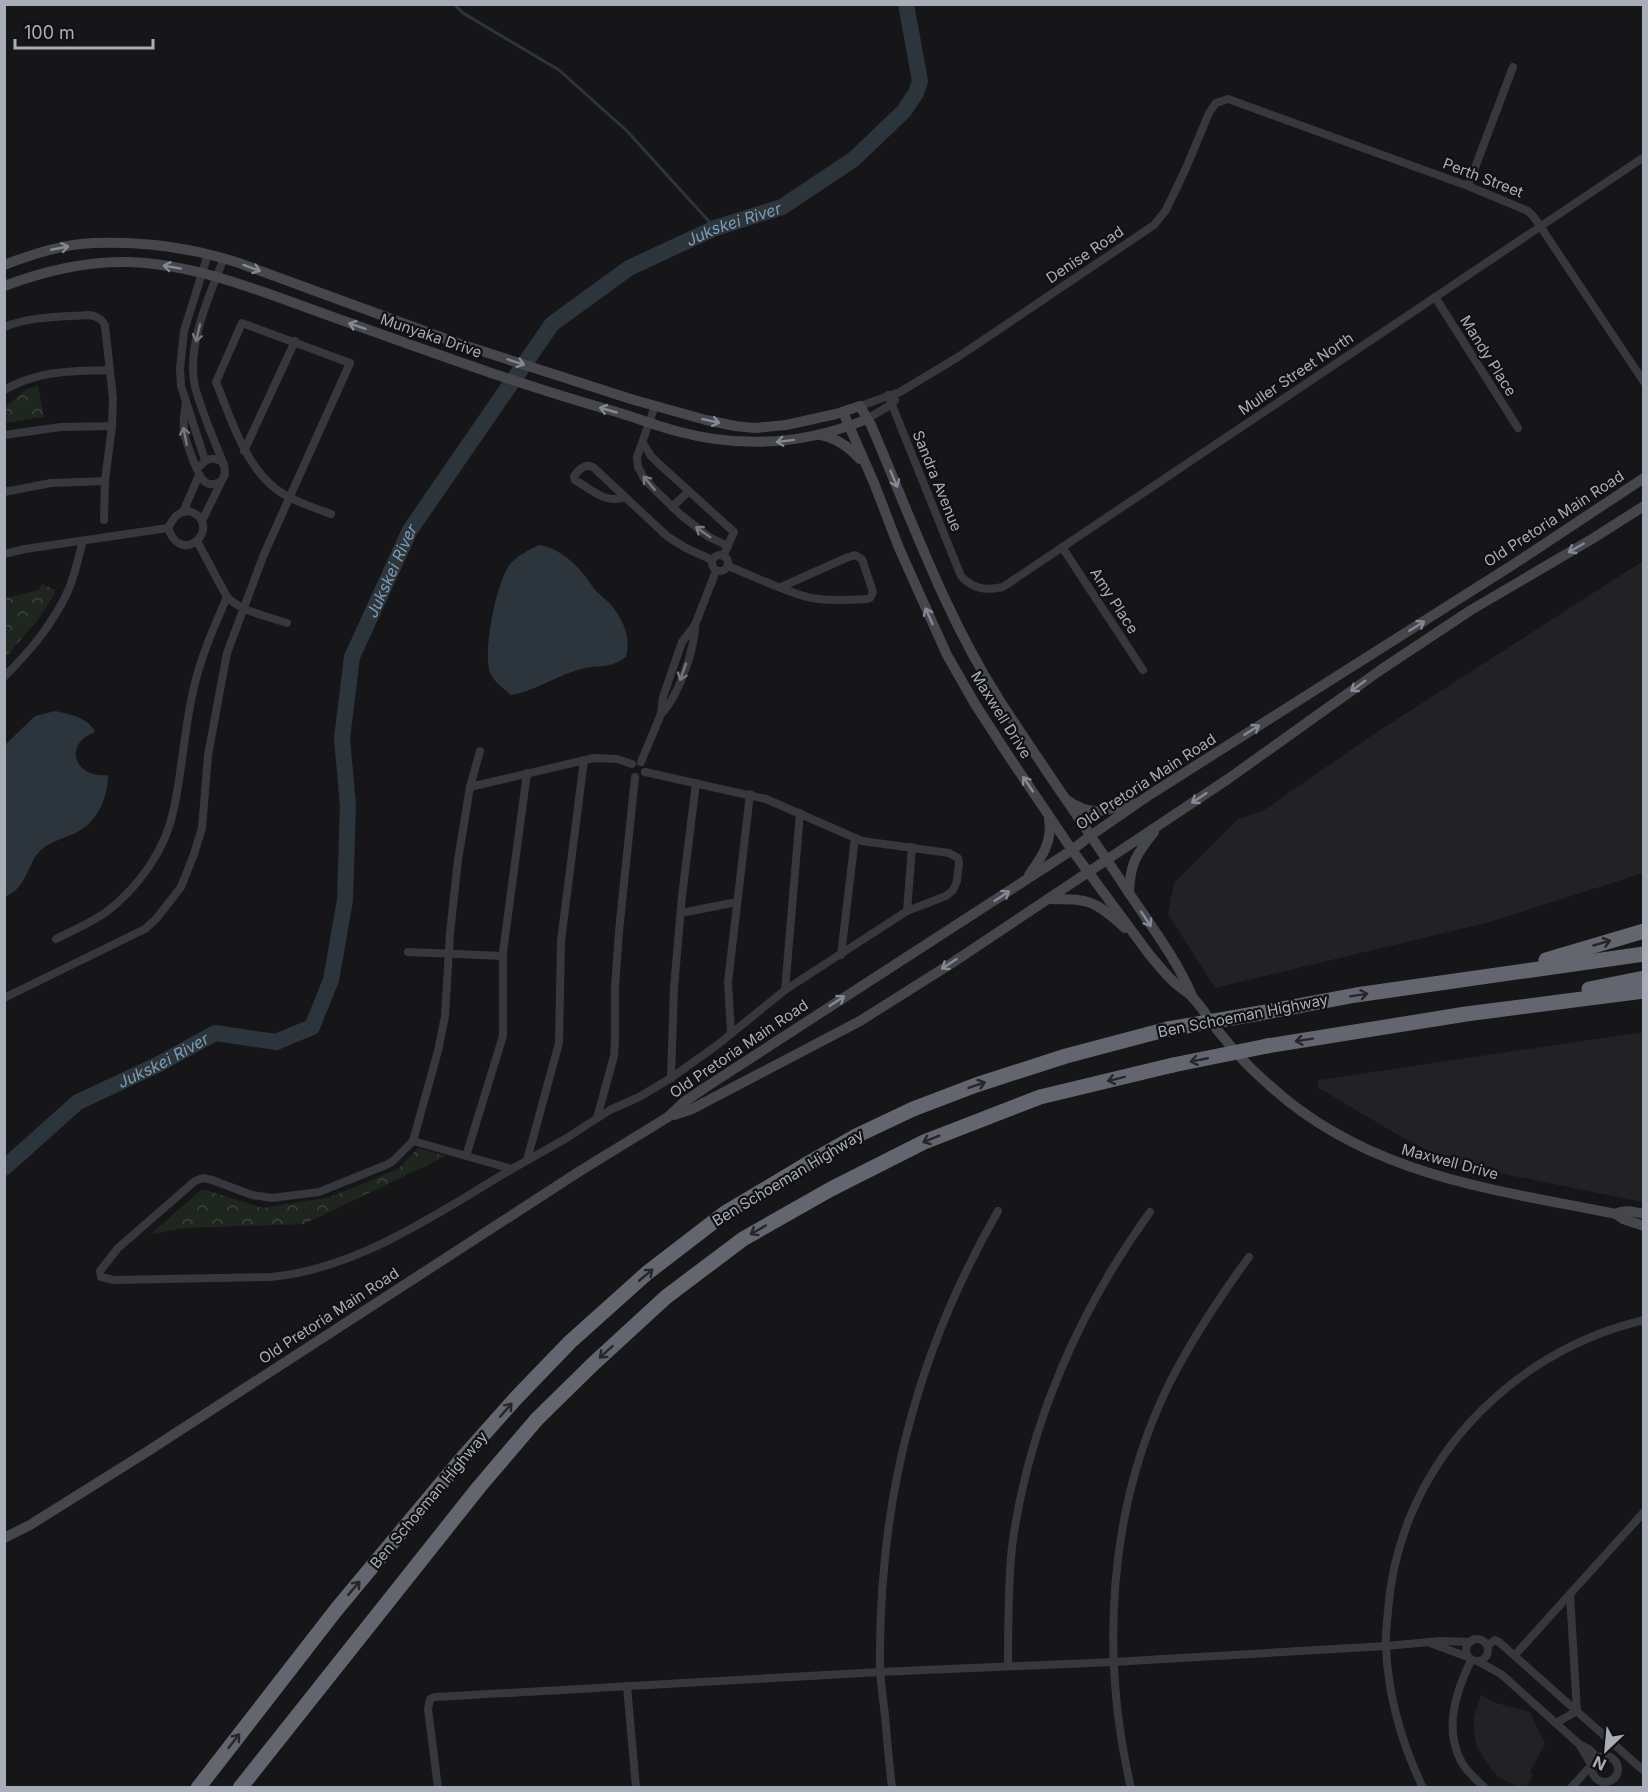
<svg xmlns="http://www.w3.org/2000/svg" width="1648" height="1792" font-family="Inter,sans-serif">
	<defs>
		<pattern id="park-crowns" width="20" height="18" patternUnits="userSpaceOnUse" patternTransform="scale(1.5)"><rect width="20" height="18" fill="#1e261f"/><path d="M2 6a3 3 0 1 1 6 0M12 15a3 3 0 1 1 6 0" fill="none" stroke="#3c433d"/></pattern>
	</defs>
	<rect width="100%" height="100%" fill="#161618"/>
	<g fill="#222225">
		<path d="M1643,561V873L1490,922L1215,988L1168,914L1174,883L1237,820L1264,810L1377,732Z"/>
		<path d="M1643,1032V1202L1454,1164L1400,1136L1317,1087L1319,1080Z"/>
		<path d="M1481,1695L1496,1703L1530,1712L1545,1744L1530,1772L1533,1774L1527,1787H1518L1500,1778L1491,1769L1477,1747L1474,1732V1717Z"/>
	</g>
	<g fill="url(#park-crowns)">
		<path d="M38,386L44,417L5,423V407L27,389Z"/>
		<path d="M42,584L55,590V593L38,620L5,658V598L39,590Z"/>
		<path d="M418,1148L446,1156L304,1224L185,1228L151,1234L202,1189L263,1208L330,1197L398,1169Z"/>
	</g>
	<g fill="#2c353c">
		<path d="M538,545C556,547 574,561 584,575C588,579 591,585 595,590C600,595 607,600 612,606C624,621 631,638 626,657C608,670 600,664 581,669C558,675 533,692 511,695C504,689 496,683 491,675C481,655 497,579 511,563C518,555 530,550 538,545Z"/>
		<path d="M55,711C69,714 88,717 95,732C62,744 75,779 108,775C108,796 98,821 79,831C67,838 52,840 41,850C26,864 29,886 5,897V745L35,716Z"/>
	</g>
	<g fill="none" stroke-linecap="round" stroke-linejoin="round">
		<path stroke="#2c353c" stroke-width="3" d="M454,4L463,13L559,70L627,131L715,228"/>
		<path stroke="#2c353c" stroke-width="16" id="s1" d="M4,1168L78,1102L159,1064L215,1033L276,1042L312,1027L331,980L345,900L348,806L342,738L352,657L410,530L552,324L629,268L715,228L782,207L854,159L904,111L916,93L920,81L906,4"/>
		<g stroke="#37383d" stroke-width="8">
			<path d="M1468,186L1513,67"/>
			<path d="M1435,297L1518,428"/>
			<path d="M4,327C31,316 60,317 88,315C96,316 102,318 105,326L113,398L112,426L105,481L104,520"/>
			<path d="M4,390C40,370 71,371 110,370"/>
			<path d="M888,395L961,576C973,589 985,591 1003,587L1644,157"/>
			<path d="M186,403C184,413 183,422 184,432C185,439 198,476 203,480C208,486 215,485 221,481"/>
			<path d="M655,406L637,457L638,467L644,478L653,488L681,515L709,537L728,546"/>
			<path d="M860,406L900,392L958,357L1154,225L1166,210L1186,168L1209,113L1216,103L1228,99L1468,186L1528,211L1534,217L1644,382"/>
			<path d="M867,419L892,404L895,400"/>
			<path d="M4,435L61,427L112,426"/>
			<path d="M643,443L651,456L658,463L734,532L723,556"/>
			<path d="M244,451L295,341"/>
			<path d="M205,460L181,386L180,369L184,331L208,254"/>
			<path d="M201,465C207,458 213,457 221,461L224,465L225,474L202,521"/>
			<path d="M224,465C214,440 202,413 195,387C186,346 209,296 224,258"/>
			<path d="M4,492L51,483L105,481"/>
			<path d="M625,497C606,504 594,491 578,482L575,480L574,476C579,469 585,463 593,467L668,537L686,548L712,560"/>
			<path d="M672,507L689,491"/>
			<path d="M189,511C225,523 183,570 168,528C173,520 175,512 189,511Z"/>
			<path d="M183,512L199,475"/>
			<path d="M197,541L227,597C242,612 267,616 287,623"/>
			<path d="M1062,547L1143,670"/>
			<path d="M4,554L25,549L168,528"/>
			<circle cx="720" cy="563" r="8"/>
			<path d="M728,566C753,576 785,592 811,598C828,601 850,600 867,599L870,598L873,592L862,559L855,555L846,558L781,587"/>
			<path d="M4,677C31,650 52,625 68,591C75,575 78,558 83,541"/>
			<path d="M661,714C678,697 695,649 695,625"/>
			<path d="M480,751L470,787L458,860L450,933L445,1016L438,1051L413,1141L393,1161L386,1165L319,1192L272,1198L252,1195L212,1180L203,1178L195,1181L118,1248L100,1271L101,1277L114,1280L271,1277C358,1269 438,1213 512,1169"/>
			<path d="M641,762L661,714L663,697L682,642L695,625L716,571"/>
			<path d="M470,787L594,758L617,759L632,764"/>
			<path d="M907,911L912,847"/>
			<path d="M681,913L737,902"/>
			<path d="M56,939C72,931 90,923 105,913C138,888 166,850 174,808C182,771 184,733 192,696C199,661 213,629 227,597"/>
			<path d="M408,952L503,956"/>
			<path d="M841,955L855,838"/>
			<path d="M785,990L800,813"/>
			<path d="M4,998L145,929L156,919L181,887L194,854L202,828L208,755L227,653L264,554L350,363L242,323L216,382C230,416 245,466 276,489C292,501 313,507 331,514"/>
			<path d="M731,1033L728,982L750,794"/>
			<path d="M671,1078L674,988L682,896L696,783"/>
			<path d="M597,1118L614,1056L615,1040V988L619,931L635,777"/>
			<path d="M413,1141L512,1169L565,1139L610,1110L639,1097L671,1078L716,1046L785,990L907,911L946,896L953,890L957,881L959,863L958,858L949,853L862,841L766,799L645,772"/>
			<path d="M466,1156L503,1036V952L527,773"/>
			<path d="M527,1160L559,1043L561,941L584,760"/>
			<circle cx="1477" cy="1650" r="11"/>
			<path d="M1430,1643L1468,1657"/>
			<path d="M1488,1645L1495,1640L1499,1642L1644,1771"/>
			<path d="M1515,1655L1644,1512"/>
			<path d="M1471,1660C1456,1692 1443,1729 1462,1763C1468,1773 1477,1780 1485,1788"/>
			<path d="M1479,1662L1501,1674L1579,1744L1589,1749L1598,1758"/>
			<path d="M1008,1666C1008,1626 1008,1586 1012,1547C1028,1426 1079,1310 1150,1212"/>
			<path d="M627,1686L636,1788"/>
			<path d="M1556,1723L1577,1711L1570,1595"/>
			<path d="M1579,1744L1592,1766"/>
			<circle cx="1605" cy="1769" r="13"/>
			<path d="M438,1788L428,1709L430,1699L435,1697L880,1672L1113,1662L1386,1646L1440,1641L1470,1642"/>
			<path d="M892,1788C889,1763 887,1739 885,1715C883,1700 881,1685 880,1669C878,1504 915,1355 998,1211"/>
			<path d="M1131,1788C1100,1655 1108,1508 1169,1384C1192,1339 1219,1298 1249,1257"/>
			<path d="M1423,1788C1402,1744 1388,1696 1386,1647C1385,1636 1387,1623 1388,1611C1398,1469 1507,1352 1644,1320"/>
			<path d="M1571,1788L1587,1770L1592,1769"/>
		</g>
		<g stroke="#45474d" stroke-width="10">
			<path d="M4,265C33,254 63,244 94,243C142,241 193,248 239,263L460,344L634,400L706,420L735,426L755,428L786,425L836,414L860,406L871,425C911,518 945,615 1000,701C1042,766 1087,829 1129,893C1152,927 1177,960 1193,998"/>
			<path d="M4,286C44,271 86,261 128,262C199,264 267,294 333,317C428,351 523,386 620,413C639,419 657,426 676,431C742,449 804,445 867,419"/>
			<path d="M843,412L874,483L899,548L947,655L975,704L1008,755L1072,850L1149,954C1158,965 1166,975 1176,984C1182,989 1189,993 1194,999C1205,1011 1213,1026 1224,1038C1237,1055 1252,1070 1268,1084C1366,1175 1491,1189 1616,1214L1623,1219L1644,1226"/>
			<path d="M820,435C837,438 849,447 860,459"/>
			<path d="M1067,800C1091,817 1107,812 1131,802"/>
			<path d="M1029,875C1042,857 1053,841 1049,819"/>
			<path d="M1129,893C1130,863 1136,855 1154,832"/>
			<path d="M1048,899C1089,899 1095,900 1125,928"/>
			<path d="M674,1115L692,1109L711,1099L860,1021L952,963L1228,779L1382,669L1471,610L1592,539L1644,506"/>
			<path d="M1616,1214C1625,1209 1634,1212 1644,1214"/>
			<path d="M4,1538L30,1525L145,1453L580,1171L668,1117L684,1102L706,1087L1072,850L1090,836L1151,794L1514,564L1644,478"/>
		</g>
		<g stroke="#63666e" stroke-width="15">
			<path d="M1546,960L1644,931"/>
			<path d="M1589,989L1644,978"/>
			<path d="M1260,1013L1356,995L1644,954"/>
			<path d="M1267,1046L1466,1014L1644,991"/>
			<path d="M198,1788L336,1610L460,1461L516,1398L570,1342L647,1273L725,1213L807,1164L856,1136L913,1109L976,1085L1066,1056L1168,1029"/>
			<path d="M240,1788L479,1487L537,1419L592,1365L666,1297L743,1239L831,1189L924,1142L1040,1097L1173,1065"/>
		</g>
		<g stroke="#63666e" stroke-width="15">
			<path d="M1168,1029L1260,1013"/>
			<path d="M1173,1065L1267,1046"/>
		</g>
	</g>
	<defs><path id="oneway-shaft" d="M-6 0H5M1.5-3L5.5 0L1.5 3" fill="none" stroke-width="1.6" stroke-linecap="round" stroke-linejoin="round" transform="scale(1.5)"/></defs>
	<g stroke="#858993">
		<use href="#oneway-shaft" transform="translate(60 248) rotate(-11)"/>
		<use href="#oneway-shaft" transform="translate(172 267) rotate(-170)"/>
		<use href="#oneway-shaft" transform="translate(252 268) rotate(20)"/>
		<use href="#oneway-shaft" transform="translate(357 326) rotate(-161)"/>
		<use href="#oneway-shaft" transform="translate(516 362) rotate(18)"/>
		<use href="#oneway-shaft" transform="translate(608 410) rotate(-164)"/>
		<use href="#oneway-shaft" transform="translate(711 421) rotate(13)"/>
		<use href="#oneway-shaft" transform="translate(785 441) rotate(173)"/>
		<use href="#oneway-shaft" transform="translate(894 479) rotate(67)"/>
		<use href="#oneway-shaft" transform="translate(1576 548) rotate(150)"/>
		<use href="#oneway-shaft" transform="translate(929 616) rotate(-114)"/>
		<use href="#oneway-shaft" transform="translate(1417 626) rotate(-32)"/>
		<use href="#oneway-shaft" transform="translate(1358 686) rotate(144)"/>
		<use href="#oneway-shaft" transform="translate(1252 730) rotate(-32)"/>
		<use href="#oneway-shaft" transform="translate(1028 784) rotate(-124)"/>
		<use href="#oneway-shaft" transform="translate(1199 798) rotate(146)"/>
		<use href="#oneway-shaft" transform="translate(1002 896) rotate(-33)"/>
		<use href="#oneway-shaft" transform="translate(1146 919) rotate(56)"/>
		<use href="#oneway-shaft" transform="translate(949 964) rotate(147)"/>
		<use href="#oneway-shaft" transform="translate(837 1001) rotate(-33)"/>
	</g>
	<g stroke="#757881">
		<use href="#oneway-shaft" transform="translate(198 333) rotate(103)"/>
		<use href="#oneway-shaft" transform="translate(185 436) rotate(-101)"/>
		<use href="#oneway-shaft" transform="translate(649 483) rotate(-130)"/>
		<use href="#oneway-shaft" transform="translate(703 532) rotate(-145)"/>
		<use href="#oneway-shaft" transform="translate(683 672) rotate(110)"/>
	</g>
	<g stroke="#26262a">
		<use href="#oneway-shaft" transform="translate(1602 943) rotate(-16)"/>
		<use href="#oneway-shaft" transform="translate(1359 995) rotate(-9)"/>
		<use href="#oneway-shaft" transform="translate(1304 1040) rotate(171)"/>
		<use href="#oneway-shaft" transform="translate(1199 1060) rotate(169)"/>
		<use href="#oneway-shaft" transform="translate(1116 1079) rotate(166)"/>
		<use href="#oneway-shaft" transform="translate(977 1085) rotate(-19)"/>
		<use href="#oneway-shaft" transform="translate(931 1139) rotate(158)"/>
		<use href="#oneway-shaft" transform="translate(758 1230) rotate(150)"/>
		<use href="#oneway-shaft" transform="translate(646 1275) rotate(-40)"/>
		<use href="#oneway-shaft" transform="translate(606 1352) rotate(138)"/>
		<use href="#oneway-shaft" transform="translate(506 1410) rotate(-49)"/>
		<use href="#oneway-shaft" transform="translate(354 1588) rotate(-50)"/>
		<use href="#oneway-shaft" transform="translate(234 1741) rotate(-52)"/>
	</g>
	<g text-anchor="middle" stroke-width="4.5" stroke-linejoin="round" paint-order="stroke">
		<g font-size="15" fill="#a8adb8" stroke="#111113">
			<text transform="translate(1483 178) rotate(21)" y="5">Perth Street</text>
			<text transform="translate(1085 255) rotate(-34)" y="5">Denise Road</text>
			<text transform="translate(431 336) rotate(19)" y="5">Munyaka Drive</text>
			<text transform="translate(1488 356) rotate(58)" y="5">Mandy Place</text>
			<text transform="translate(1296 374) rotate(-34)" y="5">Muller Street North</text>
			<text transform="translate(937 481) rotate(68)" y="5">Sandra Avenue</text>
			<text transform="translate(1554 519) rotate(-33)" y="5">Old Pretoria Main Road</text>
			<text transform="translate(1114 601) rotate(57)" y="5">Amy Place</text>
			<text transform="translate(1001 715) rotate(58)" y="5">Maxwell Drive</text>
			<text transform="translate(1146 782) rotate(-33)" y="5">Old Pretoria Main Road</text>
			<text transform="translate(1243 1016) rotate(-11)" y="5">Ben Schoeman Highway</text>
			<text transform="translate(739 1049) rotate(-34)" y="5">Old Pretoria Main Road</text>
			<text transform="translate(1450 1162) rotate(15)" y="5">Maxwell Drive</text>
			<text transform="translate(788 1178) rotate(-31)" y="5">Ben Schoeman Highway</text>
			<text transform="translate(329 1316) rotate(-33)" y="5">Old Pretoria Main Road</text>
			<text transform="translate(429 1500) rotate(-50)" y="5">Ben Schoeman Highway</text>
		</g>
		<g font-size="16" font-style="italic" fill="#7f9bb3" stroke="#111113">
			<text dy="6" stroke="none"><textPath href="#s1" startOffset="1328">Jukskei River</textPath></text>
			<text dy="6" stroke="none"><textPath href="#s1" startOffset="824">Jukskei River</textPath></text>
			<text dy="6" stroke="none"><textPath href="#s1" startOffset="194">Jukskei River</textPath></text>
		</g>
	</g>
	<rect width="1648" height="1792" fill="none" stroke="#a8adb8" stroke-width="12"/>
	<g transform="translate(1606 1750) rotate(206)" stroke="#111113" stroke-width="4.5" paint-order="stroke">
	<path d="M0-4.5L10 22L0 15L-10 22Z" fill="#a8adb8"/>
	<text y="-9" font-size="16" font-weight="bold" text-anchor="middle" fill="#a8adb8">N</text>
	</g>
	<path d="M15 39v9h138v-9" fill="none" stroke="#a8adb8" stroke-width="3"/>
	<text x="24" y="39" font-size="18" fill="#a8adb8" stroke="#111113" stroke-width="4.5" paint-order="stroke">100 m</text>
</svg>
